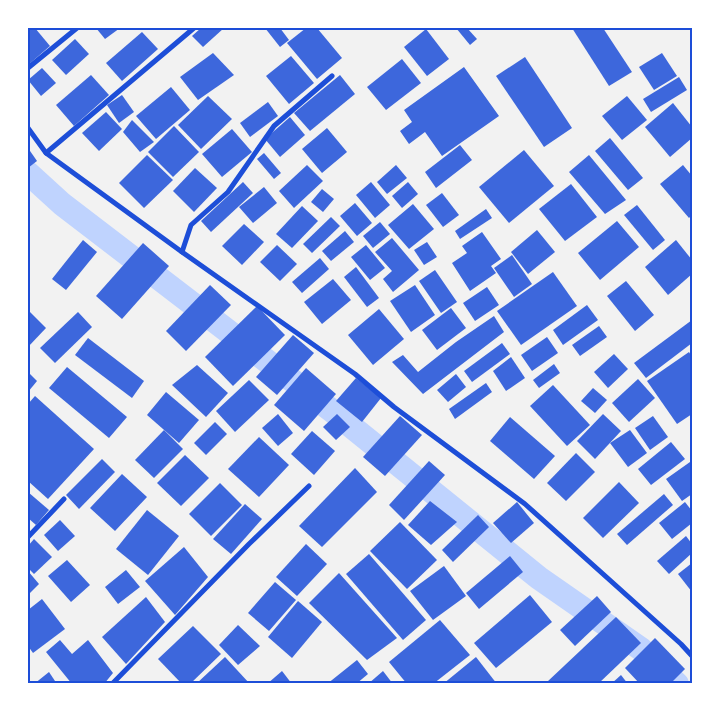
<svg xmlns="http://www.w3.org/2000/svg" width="720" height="711" font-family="'Source Sans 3',sans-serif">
	<rect width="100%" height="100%" fill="#f2f2f2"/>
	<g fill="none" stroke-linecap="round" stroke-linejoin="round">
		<path stroke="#bfd3fe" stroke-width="24" d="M28,173L62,204L331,410L539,578L641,649L677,684"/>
	</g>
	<g fill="#3d67dc">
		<path d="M28,28H35L50,46L28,65Z"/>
		<path d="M96,28H120L105,39Z"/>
		<path d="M201,28H224L203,47L192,36Z"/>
		<path d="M265,28H280L289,40L280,47Z"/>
		<path d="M306,28H317L342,58L317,79L287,43Z"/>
		<path d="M456,28H467L477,39L470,45Z"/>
		<path d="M572,28H603L632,72L609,86Z"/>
		<path d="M426,29L449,59L427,76L404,47Z"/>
		<path d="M142,32L158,49L122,81L106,63Z"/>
		<path d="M75,39L89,54L66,75L52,60Z"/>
		<path d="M213,53L234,75L198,100L180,77Z"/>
		<path d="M662,53L677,76L654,90L639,67Z"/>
		<path d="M291,56L314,83L289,104L266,76Z"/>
		<path d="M525,57L572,128L544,147L496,76Z"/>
		<path d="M402,59L421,83L386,110L367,87Z"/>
		<path d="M464,67L499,116L442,156L425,132L409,144L400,131L412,122L404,110Z"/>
		<path d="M42,68L56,83L41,96L28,80Z"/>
		<path d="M91,75L109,95L74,126L56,105Z"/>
		<path d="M340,75L355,94L310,131L294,113Z"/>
		<path d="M679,77L687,90L651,112L643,99Z"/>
		<path d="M171,87L190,110L156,139L136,116Z"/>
		<path d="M122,95L134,112L119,123L107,105Z"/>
		<path d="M208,96L232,119L201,149L178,125Z"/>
		<path d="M627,96L647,120L622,140L602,116Z"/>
		<path d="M268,102L278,116L250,137L240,123Z"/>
		<path d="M673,103L692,127V138L670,157L645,127Z"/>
		<path d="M106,112L122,129L99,151L82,133Z"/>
		<path d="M290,117L305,135L280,157L265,139Z"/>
		<path d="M132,120L154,142L140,152L123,132Z"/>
		<path d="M174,126L199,152L173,177L148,152Z"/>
		<path d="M327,128L347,152L322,173L302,149Z"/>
		<path d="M232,129L252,152L222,177L202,154Z"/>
		<path d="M610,138L643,178L628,190L595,151Z"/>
		<path d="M460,145L472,160L436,188L425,172Z"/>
		<path d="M28,148L37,161L28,168Z"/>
		<path d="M524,150L554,186L509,223L479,187Z"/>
		<path d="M264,153L281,173L274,179L257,159Z"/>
		<path d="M147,155L173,180L144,208L119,183Z"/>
		<path d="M589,155L626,200L605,214L569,172Z"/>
		<path d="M307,165L323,181L294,208L279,191Z"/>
		<path d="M396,165L407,178L387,194L377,182Z"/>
		<path d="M683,165L692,176V215L689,218L660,184Z"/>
		<path d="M195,168L217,188L194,212L173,191Z"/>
		<path d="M243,182L253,193L211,232L201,221Z"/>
		<path d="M371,182L390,205L375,218L356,195Z"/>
		<path d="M408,182L418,194L402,208L392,196Z"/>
		<path d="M571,184L597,217L565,241L539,209Z"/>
		<path d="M264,187L277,203L253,223L239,207Z"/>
		<path d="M322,189L334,199L323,212L311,202Z"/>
		<path d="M442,193L459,215L443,227L426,205Z"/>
		<path d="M355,203L372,223L357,236L340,216Z"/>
		<path d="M413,204L434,229L409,249L388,225Z"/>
		<path d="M637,205L665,240L653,250L624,215Z"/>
		<path d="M302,206L318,221L292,248L276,234Z"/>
		<path d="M486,209L492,218L460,239L455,231Z"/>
		<path d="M331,217L340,226L312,253L303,244Z"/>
		<path d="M617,221L639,247L600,280L578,253Z"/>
		<path d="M380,222L390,234L373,248L363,236Z"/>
		<path d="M244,224L264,242L242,265L222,246Z"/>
		<path d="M537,230L555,252L528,274L511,252Z"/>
		<path d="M345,231L354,242L331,261L322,251Z"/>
		<path d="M482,232L501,259L491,266L496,273L470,291L452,263L467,253L462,246Z"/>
		<path d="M392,238L419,270L393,292L383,279L392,271L375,252Z"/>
		<path d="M83,240L97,252L66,290L52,279Z"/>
		<path d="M676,240L692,260V274L668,295L645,267Z"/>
		<path d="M427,242L437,257L424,265L414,250Z"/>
		<path d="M143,243L169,266L122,319L96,296Z"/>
		<path d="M277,245L297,264L280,281L260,262Z"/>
		<path d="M366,245L385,268L370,280L351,257Z"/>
		<path d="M512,255L532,284L514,297L494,268Z"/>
		<path d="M320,258L329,269L302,293L292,282Z"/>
		<path d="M356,267L379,298L367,307L344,277Z"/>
		<path d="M435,270L457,302L441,313L419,281Z"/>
		<path d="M553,272L577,306L521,345L497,311Z"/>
		<path d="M333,279L351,300L322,324L304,302Z"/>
		<path d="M626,281L654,315L635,331L607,296Z"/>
		<path d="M210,285L231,305L186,351L166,331Z"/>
		<path d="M415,285L435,315L411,332L390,301Z"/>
		<path d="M487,287L499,305L475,321L463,303Z"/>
		<path d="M587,305L598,320L563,345L553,330Z"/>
		<path d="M257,306L285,335L233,386L205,357Z"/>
		<path d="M451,308L466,328L437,350L422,330Z"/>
		<path d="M379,309L404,339L373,365L348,335Z"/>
		<path d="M28,310L46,328L28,347Z"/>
		<path d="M78,312L92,327L55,363L40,348Z"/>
		<path d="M494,316L504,332L423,394L392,362L403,355L418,372L456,342Z"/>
		<path d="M692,320V343L646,378L634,363Z"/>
		<path d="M599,326L607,337L580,356L572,345Z"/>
		<path d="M293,335L314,353L277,395L256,377Z"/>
		<path d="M547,337L558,353L532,371L521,355Z"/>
		<path d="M88,338L144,381L132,398L75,355Z"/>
		<path d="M502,343L510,354L472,382L464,371Z"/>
		<path d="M689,352L692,357V414L677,424L647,381Z"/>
		<path d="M614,354L628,369L608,388L594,372Z"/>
		<path d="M511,357L525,378L506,391L493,371Z"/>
		<path d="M554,364L560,373L539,388L533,380Z"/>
		<path d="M197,365L228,393L206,417L172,385Z"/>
		<path d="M67,367L127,417L109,438L49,388Z"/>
		<path d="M306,368L336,394L304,431L274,405Z"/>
		<path d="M28,372L37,381L28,392Z"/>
		<path d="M456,374L466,387L448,402L437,390Z"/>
		<path d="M356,378L381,398L362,422L336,401Z"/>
		<path d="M638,379L655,398L629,422L612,403Z"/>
		<path d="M249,380L269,400L235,432L216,411Z"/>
		<path d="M486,383L492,392L455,419L449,409Z"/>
		<path d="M553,385L590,425L567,446L530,406Z"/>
		<path d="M593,388L607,400L595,413L581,401Z"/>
		<path d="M166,392L199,420L179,443L147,415Z"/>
		<path d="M35,396L94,449L48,499L28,481V404Z"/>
		<path d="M278,414L293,433L278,446L262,428Z"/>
		<path d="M337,414L350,427L336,440L323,427Z"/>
		<path d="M603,414L621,431L595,459L577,441Z"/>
		<path d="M400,416L422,435L385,476L363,457Z"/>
		<path d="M653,416L668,437L650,450L635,428Z"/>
		<path d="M510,417L555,456L534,479L490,441Z"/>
		<path d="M215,422L227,434L206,455L194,443Z"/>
		<path d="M164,430L183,449L154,478L135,460Z"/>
		<path d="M630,430L647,453L628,467L610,443Z"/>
		<path d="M312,431L335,451L314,475L291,454Z"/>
		<path d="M259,437L289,465L259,497L228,469Z"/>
		<path d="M671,442L685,459L651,485L638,469Z"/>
		<path d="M576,453L595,472L566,501L547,483Z"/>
		<path d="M185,455L209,478L181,506L157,483Z"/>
		<path d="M102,459L115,472L79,509L66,495Z"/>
		<path d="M429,461L445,475L404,520L389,505Z"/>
		<path d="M690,462L692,465V494L682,501L666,479Z"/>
		<path d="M355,468L377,492L322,547L299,526Z"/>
		<path d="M122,474L147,497L115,531L90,508Z"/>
		<path d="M619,482L639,503L603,538L583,518Z"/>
		<path d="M220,483L242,505L211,536L189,514Z"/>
		<path d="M28,492L49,510L36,525L28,518Z"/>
		<path d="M664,494L673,505L627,545L617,534Z"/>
		<path d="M430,501L457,522L431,545L408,525Z"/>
		<path d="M517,502L534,523L511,543L493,523Z"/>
		<path d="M685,502L692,511V523L672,539L659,523Z"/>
		<path d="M245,504L262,519L231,554L213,539Z"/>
		<path d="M147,510L179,536L148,575L116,549Z"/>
		<path d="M478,515L489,527L453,562L442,550Z"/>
		<path d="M60,520L75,536L58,551L44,535Z"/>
		<path d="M400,522L437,560L407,589L370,551Z"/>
		<path d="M686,536L692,544V553L669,574L657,561Z"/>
		<path d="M34,539L52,557L34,574L28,568V546Z"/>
		<path d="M306,544L327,564L297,596L276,577Z"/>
		<path d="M184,547L208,577L175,615L145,581Z"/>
		<path d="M369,554L426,620L403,640L346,574Z"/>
		<path d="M510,556L523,572L479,609L466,593Z"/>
		<path d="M67,560L90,585L71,602L48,576Z"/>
		<path d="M692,563V592L678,574Z"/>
		<path d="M444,566L466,596L433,620L410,591Z"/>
		<path d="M126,570L140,587L118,604L105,587Z"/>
		<path d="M28,571L39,584L28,595Z"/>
		<path d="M339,573L397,638L367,660L309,603Z"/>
		<path d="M275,582L296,600L269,631L248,613Z"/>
		<path d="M530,595L552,622L496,668L474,643Z"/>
		<path d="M597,596L611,612L575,646L560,630Z"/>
		<path d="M146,597L165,622L126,664L102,637Z"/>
		<path d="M42,599L65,629L33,653L28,646V610Z"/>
		<path d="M298,601L322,622L292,658L268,637Z"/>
		<path d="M616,617L641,643L598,684H548L547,682Z"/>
		<path d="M440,620L470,655L433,684H407L389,662Z"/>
		<path d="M238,625L260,646L238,665L219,645Z"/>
		<path d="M193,626L221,654L190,684H182L158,659Z"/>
		<path d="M655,638L685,669L670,684H640L625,668Z"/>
		<path d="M60,640L72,654L88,640L113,673L104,684H72L46,652Z"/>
		<path d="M225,657L250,684H196Z"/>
		<path d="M476,657L497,684H443Z"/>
		<path d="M357,660L368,674L356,684H327Z"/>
		<path d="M282,671L292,684H267Z"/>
		<path d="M383,671L393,684H368Z"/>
		<path d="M49,672L57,684H34Z"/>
		<path d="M621,675L628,684H611Z"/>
	</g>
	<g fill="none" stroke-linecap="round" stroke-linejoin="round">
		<g stroke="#1d4ed8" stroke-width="5">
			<path d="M28,68L77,28"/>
			<path d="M28,128L46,153L182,252L355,374L394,407L525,504L681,644L692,656"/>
			<path d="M46,153L194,28"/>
			<path d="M182,252L191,225L228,192L274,126L332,76"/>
			<path d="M28,537L64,499"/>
			<path d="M112,684L249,544L309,486"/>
		</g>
	</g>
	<rect width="720" height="711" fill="none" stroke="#ffffff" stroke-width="58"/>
	<rect x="29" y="29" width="662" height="653" fill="none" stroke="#1d4ed8" stroke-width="2"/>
</svg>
